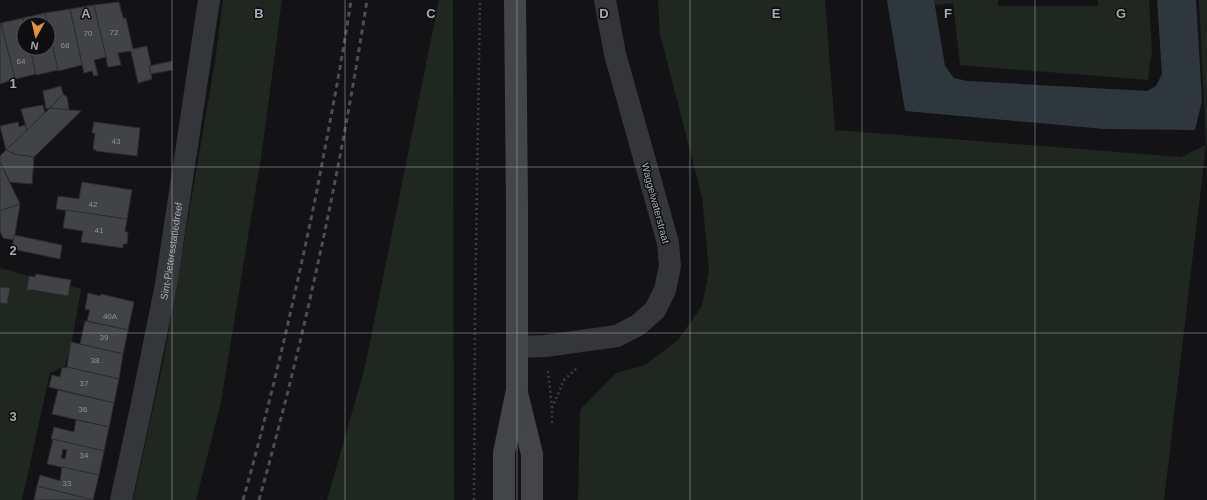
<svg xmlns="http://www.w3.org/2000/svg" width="1207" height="500" font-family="Helvetica,sans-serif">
	<rect width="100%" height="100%" fill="#131315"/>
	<g fill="#202720">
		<path d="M223,0H282L262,151L221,402L196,500H133L164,358L215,61Z"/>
		<path d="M439,0H453L454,500H327L365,367Z"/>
		<path d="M658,0H825L835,130L1181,157L1206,145L1199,0H1207V145H1206L1164,500H578L580,410L616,373L645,365L678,340L702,306L709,270L702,197L660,34Z"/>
		<path d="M934,0H998V6H1098V0H1149L1152,51L1148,80L960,65L953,3L935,5Z"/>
		<path d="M1,268L29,276L27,290L68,296L70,286L81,289L72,341L65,366L50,373L22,500H0V303L7,304L10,288L0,287V271Z"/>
	</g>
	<path fill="#2d373c" d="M887,0H934L945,66L954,78L967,81L1147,91L1156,86L1162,74L1157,0H1196L1202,101L1195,130L1104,129L905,111Z"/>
	<g fill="#424347" stroke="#2d2e30" fill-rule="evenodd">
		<path d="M119,2L123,18H126L133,49L147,46L151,66H149L152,79L138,83L131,51L118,53L121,65L108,67L94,5Z"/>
		<path d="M94,5L106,57L94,60L98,75L94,76L92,71L84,73L70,9Z"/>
		<path d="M70,9L82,65L58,71L45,13Z"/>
		<path d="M45,13L48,24H24L23,18Z"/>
		<path d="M23,18L24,24V48H30L36,74L15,79L1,23Z"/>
		<path d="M1,23L15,79L0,84V24Z"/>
		<path d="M48,26L58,70L36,75L30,48H48Z"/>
		<path d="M172,61V70L151,74L149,66Z"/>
		<path d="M61,86L63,94L50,108L46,109L43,91Z"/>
		<path d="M63,94L67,97L69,110L50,108Z"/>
		<path d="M43,105L45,113L27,130L21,109Z"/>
		<path d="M50,108L81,111L34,157L14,154L6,150Z"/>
		<path d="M18,122L19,127L25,125L27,130L6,150L0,126Z"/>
		<path d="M94,122L140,128L137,156L96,151V150L93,149L95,133H92Z"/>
		<path d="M6,150L14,154L34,157L32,184L10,182L0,162V156Z"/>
		<path d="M0,162L20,204L0,211Z"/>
		<path d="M82,182L132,190L127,219L56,209L58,196L79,199Z"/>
		<path d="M20,204L14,240L3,238L0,231V211Z"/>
		<path d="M66,210L127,219L125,232H128L127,244H123V248L81,242L83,231L63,228Z"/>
		<path d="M14,235L62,245L60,259L12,249Z"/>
		<path d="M36,274L71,280L68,296L33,290H27L29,276L35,277Z"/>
		<path d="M0,287L10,288L7,304L0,303Z"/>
		<path d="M88,293L100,296L101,294L134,302L128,330L87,321L90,310L85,309Z"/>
		<path d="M85,321L128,330L123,354L80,344Z"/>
		<path d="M71,342L123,354L119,379L67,367Z"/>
		<path d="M62,367L66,368L67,367L119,379L114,403L49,387L52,375L60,377Z"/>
		<path d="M58,390L114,403L109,427L52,414Z"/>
		<path d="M76,420L109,427L104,451L51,439L54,427L74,432Z"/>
		<path d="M53,439L104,451L99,475L47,464ZM63,449L67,450L65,459L61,458Z"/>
		<path d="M62,467L99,475L93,500L37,486L40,475L60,481Z"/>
		<path d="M37,486L93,500H34Z"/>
	</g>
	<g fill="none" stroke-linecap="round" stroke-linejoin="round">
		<g stroke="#3a3d40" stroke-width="2.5" stroke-dasharray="2 3" stroke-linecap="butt">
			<path d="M548,371L552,408V424"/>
			<path d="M552,408L564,380L578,367"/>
			<path d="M474,500L475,308L480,0"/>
		</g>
		<g stroke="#343639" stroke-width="22">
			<path d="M517,347L545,346L617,336L638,325L655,310L665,290L670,266L668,243L615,54L605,0"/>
			<path id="s1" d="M121,500L141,408L166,285L209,0"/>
		</g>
		<g stroke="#434549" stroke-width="22">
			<path d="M518,397L532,454V500"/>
			<path d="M504,500V453L517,390V206L515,0"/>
		</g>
		<g stroke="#4c4e52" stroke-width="3" stroke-dasharray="5 4" stroke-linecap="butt">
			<path d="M243,500C271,401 294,300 315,200C328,133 341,67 351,0"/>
			<path d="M259,500C305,336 341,168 367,0"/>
		</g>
	</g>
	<path fill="none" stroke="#a6acb4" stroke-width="1" stroke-opacity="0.55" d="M172,0V500M345,0V500M517,0V500M690,0V500M862,0V500M1035,0V500M0,167H1207M0,333H1207"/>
	<g text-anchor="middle" stroke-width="3" stroke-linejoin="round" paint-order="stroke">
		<g font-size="8" fill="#8d9299">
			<text x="114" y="35">72</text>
			<text x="88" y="36">70</text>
			<text x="65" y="48">68</text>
			<text x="21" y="64">64</text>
			<text x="116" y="144">43</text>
			<text x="93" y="207">42</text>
			<text x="99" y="233">41</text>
			<text x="110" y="319">40A</text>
			<text x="104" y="340">39</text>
			<text x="95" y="363">38</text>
			<text x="84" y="386">37</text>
			<text x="83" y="412">36</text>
			<text x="84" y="458">34</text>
			<text x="67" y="486">33</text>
		</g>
		<g font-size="10" fill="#a6acb4" stroke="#0e0e10">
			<text transform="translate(656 203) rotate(75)" y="4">Waggelwaterstraat</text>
			<text dy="4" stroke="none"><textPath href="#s1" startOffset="254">Sint-Pietersstatiedreef</textPath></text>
		</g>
	</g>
	<g font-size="13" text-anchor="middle" font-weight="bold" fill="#a6acb4" stroke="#0e0e10" stroke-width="3" stroke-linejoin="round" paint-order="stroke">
		<text x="86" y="18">A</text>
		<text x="259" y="18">B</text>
		<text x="431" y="18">C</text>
		<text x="604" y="18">D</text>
		<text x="776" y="18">E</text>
		<text x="948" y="18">F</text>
		<text x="1121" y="18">G</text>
		<text x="13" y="88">1</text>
		<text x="13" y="255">2</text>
		<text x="13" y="421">3</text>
	</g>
	<g transform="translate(36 36) rotate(188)"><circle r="19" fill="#0e0e10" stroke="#4b4d52"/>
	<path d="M0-3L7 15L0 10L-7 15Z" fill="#e3943d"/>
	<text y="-6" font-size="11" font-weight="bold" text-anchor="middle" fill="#a6acb4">N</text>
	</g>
</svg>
